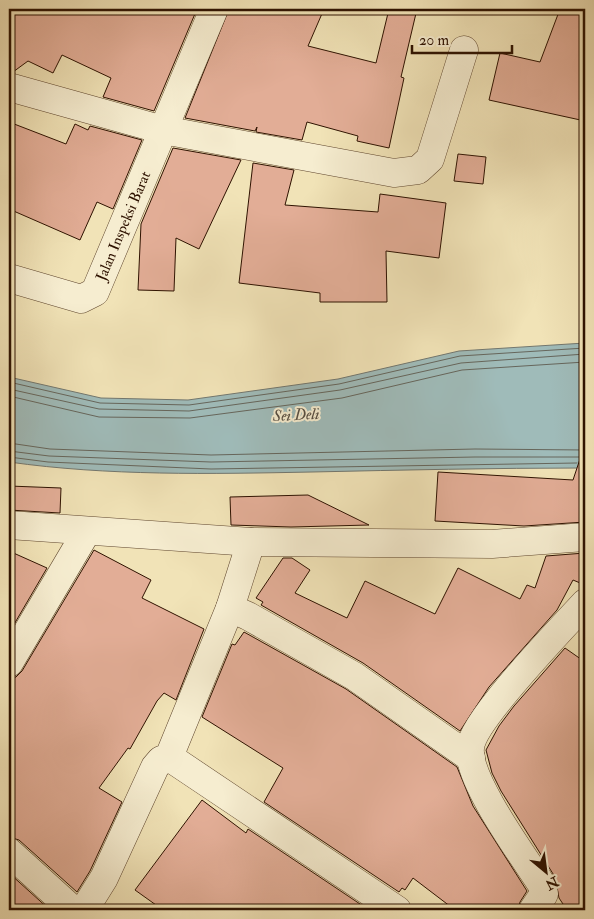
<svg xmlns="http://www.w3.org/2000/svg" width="594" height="919" font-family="'IM FELL Double Pica',serif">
	<rect width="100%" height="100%" fill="#f1e3b7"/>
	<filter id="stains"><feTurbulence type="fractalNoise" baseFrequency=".004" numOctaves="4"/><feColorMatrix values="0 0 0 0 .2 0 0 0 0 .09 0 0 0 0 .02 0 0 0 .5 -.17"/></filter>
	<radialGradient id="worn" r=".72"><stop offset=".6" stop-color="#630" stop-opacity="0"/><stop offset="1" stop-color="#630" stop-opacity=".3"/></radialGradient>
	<path fill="#9fbbb9" stroke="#72776f" d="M585,343V468C494,468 403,470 312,472C211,474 108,476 9,462V377L101,398L188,400L338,379L459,351Z"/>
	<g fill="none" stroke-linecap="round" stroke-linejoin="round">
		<g stroke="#66665c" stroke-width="1">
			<path d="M9,382L100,403L189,405L339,384L460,356L585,348"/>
			<path d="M9,389L99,409L189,411L340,390L461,363L585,354"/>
			<path d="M9,396L99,417L190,418L342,398L462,370L585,362"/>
			<path d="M9,443L50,449L211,455L475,449L585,450"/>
			<path d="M9,451L49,456L211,462L475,457H579"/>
			<path d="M9,457L48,462L211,469L577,463"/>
		</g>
	</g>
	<g fill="#e2ad96" stroke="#2e1200">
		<path d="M9,9H197L154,111L103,97L111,78L62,55L53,73L28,61L13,72H9Z"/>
		<path d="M229,9H324L308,46L376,63L389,9H417L401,77L404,78L389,148L357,141L358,136L307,122L302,140L256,132L257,127L255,131L185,118Z"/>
		<path d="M560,9H585V121L489,100L500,53L540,62Z"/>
		<path d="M9,122L66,144L75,124L88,130L90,126L142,140L113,209L97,202L80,240L9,209Z"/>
		<path d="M173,148L241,160L199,249L176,238L174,291L138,290L141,224Z"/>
		<path d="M458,154L486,157L483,184L454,181Z"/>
		<path d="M253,163L294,170L285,205L378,212L380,194L446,203L439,258L386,251L387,302H320V293L239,283Z"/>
		<path d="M581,456L585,457V522L524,526L435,521L438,472L573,480Z"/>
		<path d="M9,486L61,488L60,513L9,510Z"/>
		<path d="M308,495L369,525L291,527L231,525L230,497Z"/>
		<path d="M94,550L151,580L142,598L204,629L176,700L164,693L157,701L130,749L128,748L99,788L122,802L90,871L77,892L19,840L9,837V679L16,677L22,671Z"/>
		<path d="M9,551L47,568L9,633Z"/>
		<path d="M585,553V585L573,580L557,610L489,687L460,731L363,663L261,605L263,602L256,598L283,558H292L310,570L295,593L347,618L365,581L435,614L458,568L520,599L527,585L535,588L546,556Z"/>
		<path d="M244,632L346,689L457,767L473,806L527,891L520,902L518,910H455L413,878L405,890L402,888L399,892L264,802L283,768L202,717L232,644L235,645Z"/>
		<path d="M565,648L585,662V910H567L559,898L555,877L501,791L492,773L486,750L499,726L514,706Z"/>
		<path d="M202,800L246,833L248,829L369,910H163L135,890Z"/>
		<path d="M9,873L50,910H9Z"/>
	</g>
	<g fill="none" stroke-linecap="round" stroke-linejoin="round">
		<defs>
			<g id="street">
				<path d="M9,87L163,130L394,173L418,170L430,159L464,50"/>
				<path d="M9,278L81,299L95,292L214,9"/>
				<path d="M9,525L251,542L492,544L585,537"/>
				<path d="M251,542L230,608L248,616L354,676L471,758"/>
				<path d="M9,663L87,531"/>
				<path d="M169,757L397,910"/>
				<path d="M9,852L73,910"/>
				<path d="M84,910L104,878L155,767L161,760L169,757L230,608"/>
				<path d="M533,910L544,894L542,885C524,857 467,780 470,748C472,721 563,627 585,603"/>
			</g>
		</defs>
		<use href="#street" stroke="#5f462e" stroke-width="29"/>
		<use href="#street" stroke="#f6edd0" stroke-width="28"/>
	</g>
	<g text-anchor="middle" stroke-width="4" stroke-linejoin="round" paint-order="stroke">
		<g font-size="15" fill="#2e1200" stroke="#f6edd0">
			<text transform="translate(123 226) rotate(-67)" y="5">Jalan Inspeksi Barat</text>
		</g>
		<g font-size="16" font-style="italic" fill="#564d41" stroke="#f6edd0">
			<text transform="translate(296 414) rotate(-3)" y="6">Sei Deli</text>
		</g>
	</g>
	<rect width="594" height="919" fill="none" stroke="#f1e3b7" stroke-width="30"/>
	<rect x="10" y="10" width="574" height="899" fill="none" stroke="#2e1200" stroke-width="2.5"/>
	<rect x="15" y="15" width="564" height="889" fill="none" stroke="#2e1200"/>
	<g transform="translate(546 872) rotate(151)" stroke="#f6edd0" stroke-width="4" paint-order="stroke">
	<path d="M0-4L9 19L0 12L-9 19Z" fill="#2e1200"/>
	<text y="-8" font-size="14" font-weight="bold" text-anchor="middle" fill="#2e1200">N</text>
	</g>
	<path d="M412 45v8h100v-8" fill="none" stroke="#2e1200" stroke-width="2.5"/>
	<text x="419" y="45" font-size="15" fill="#2e1200" stroke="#f6edd0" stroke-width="4" paint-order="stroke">20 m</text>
	<rect width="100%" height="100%" filter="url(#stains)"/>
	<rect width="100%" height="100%" fill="url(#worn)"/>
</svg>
